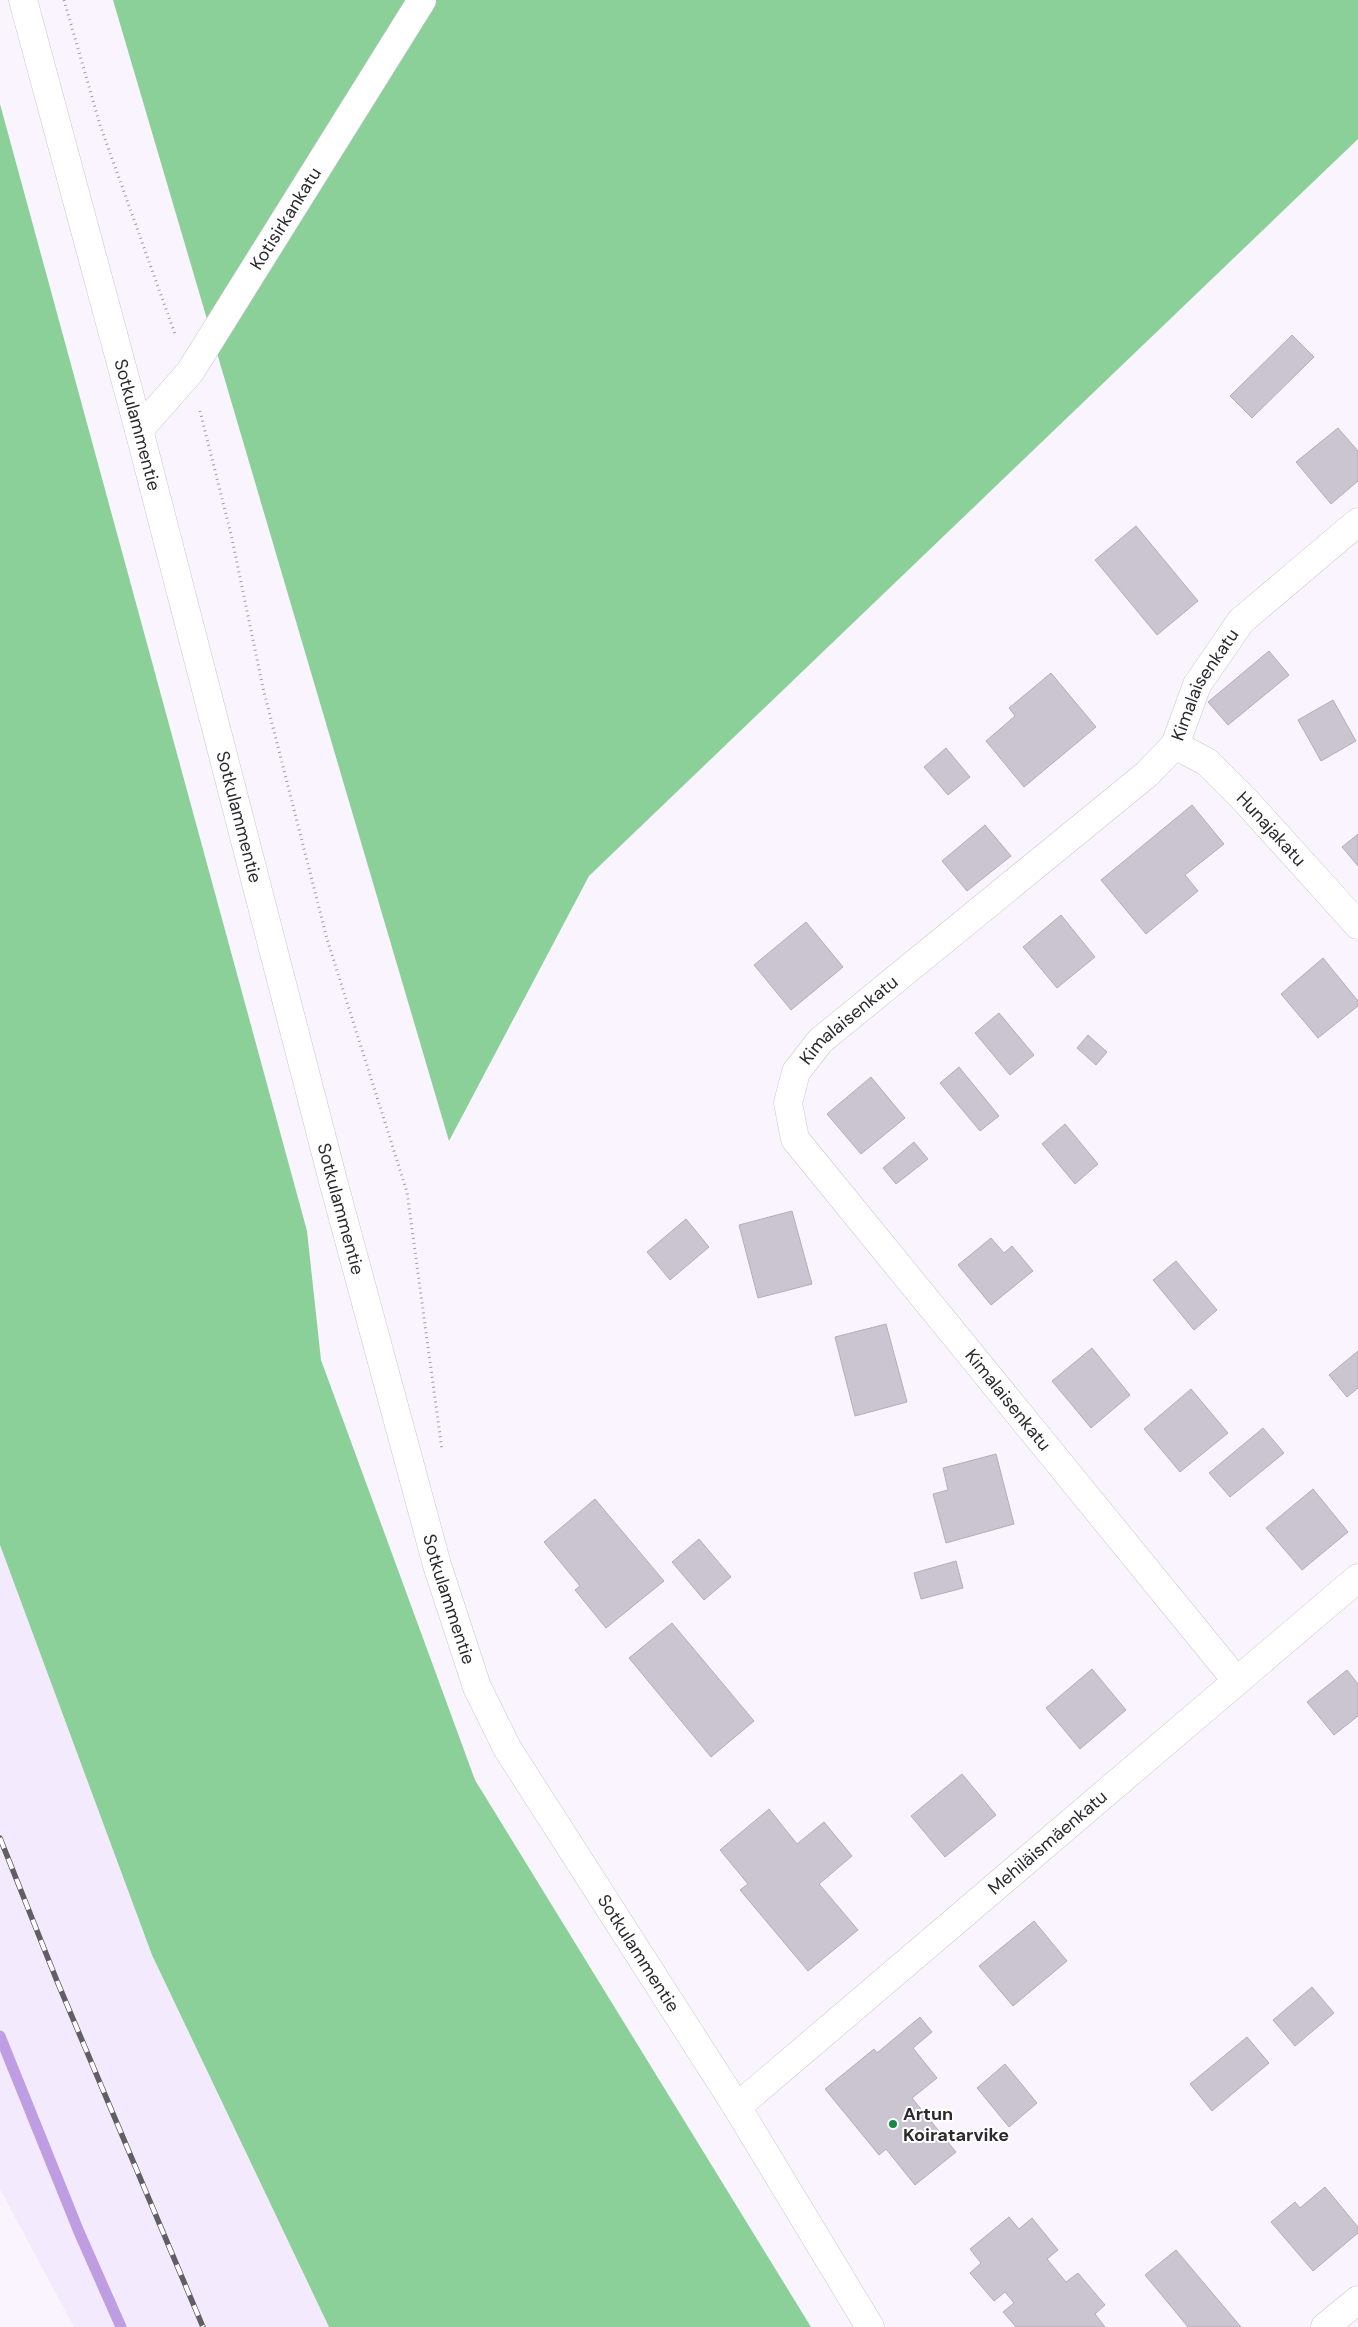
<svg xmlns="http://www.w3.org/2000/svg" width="1358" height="2327" font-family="'DM Sans',sans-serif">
	<rect width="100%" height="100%" fill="#f9f4fe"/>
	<path fill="#f3eafd" d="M0,1545L152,1955L329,2327H74L0,2189Z"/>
	<g fill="#8cd099">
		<path d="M113,0H1358V139L589,876L449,1141Z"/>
		<path d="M0,104L307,1231L321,1360L475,1780L811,2327H329L152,1955L0,1545Z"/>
	</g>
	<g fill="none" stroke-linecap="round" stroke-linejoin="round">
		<path stroke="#bf9de2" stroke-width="11" d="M0,2036L79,2232L121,2327"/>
	</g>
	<g fill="#cbc5d1" stroke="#b3aeb9">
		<path d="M1292,335L1314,357L1252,418L1230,396Z"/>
		<path d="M1338,428L1358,451V481L1331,504L1296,462Z"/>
		<path d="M1136,526L1198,601L1157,635L1095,560Z"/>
		<path d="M1269,651L1289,675L1228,725L1208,702Z"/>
		<path d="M1051,673L1096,727L1024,787L986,741L1015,716L1009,708Z"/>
		<path d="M1333,700L1356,741L1321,761L1298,720Z"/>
		<path d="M946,748L970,777L948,795L924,767Z"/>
		<path d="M1192,805L1224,844L1185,875L1198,891L1146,934L1101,880Z"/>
		<path d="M985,825L1011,856L967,891L942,861Z"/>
		<path d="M1358,834V866L1342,847Z"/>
		<path d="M1061,915L1095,957L1057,988L1023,947Z"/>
		<path d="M806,922L843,967L791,1010L754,965Z"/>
		<path d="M1323,958L1358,1001V1006L1318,1038L1281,994Z"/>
		<path d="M999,1013L1034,1055L1010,1075L975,1033Z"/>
		<path d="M1088,1035L1107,1052L1096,1065L1077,1048Z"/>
		<path d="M959,1067L999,1116L980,1131L940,1083Z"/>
		<path d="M871,1077L905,1118L861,1154L827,1114Z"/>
		<path d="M1065,1124L1098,1164L1075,1184L1042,1144Z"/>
		<path d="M914,1142L928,1159L896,1184L883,1168Z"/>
		<path d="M792,1211L812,1284L758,1298L739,1225Z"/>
		<path d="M686,1219L709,1247L670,1280L647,1252Z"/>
		<path d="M991,1238L1004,1253L1012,1246L1033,1271L991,1305L958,1265Z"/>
		<path d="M1176,1261L1217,1310L1194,1330L1153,1280Z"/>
		<path d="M886,1324L907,1402L855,1416L835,1337Z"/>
		<path d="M1092,1348L1130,1395L1091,1428L1052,1381Z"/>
		<path d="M1358,1351V1388L1347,1397L1329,1375Z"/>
		<path d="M1191,1389L1228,1433L1180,1472L1144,1429Z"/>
		<path d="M1263,1428L1284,1453L1230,1497L1209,1473Z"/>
		<path d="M996,1454L1014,1524L946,1543L933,1494L948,1490L943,1468Z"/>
		<path d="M1313,1489L1348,1532L1302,1570L1266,1528Z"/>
		<path d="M595,1499L664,1581L606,1628L575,1590L580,1586L544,1542Z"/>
		<path d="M699,1539L731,1577L704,1600L672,1562Z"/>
		<path d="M956,1561L963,1588L921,1599L914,1573Z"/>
		<path d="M672,1623L754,1721L711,1757L629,1658Z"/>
		<path d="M1092,1669L1126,1710L1080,1749L1046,1708Z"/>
		<path d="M1347,1670L1358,1684V1716L1334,1735L1307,1702Z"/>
		<path d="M962,1774L996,1815L945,1857L911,1816Z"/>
		<path d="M769,1809L797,1844L824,1822L852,1856L819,1884L858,1930L808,1971L740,1890L748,1884L720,1850Z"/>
		<path d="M1034,1921L1067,1961L1013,2006L979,1966Z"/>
		<path d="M1312,1987L1334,2013L1295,2046L1273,2020Z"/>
		<path d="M920,2017L932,2032L913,2048L937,2078L912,2098L956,2152L915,2185L886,2149L879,2155L825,2089L874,2049L877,2053Z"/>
		<path d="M1247,2037L1269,2063L1212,2111L1190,2084Z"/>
		<path d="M1005,2064L1037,2103L1009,2127L977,2088Z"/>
		<path d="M1325,2187L1358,2227V2233L1313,2271L1271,2222L1295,2202L1300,2208Z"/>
		<path d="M1009,2217L1019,2229L1032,2218L1058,2250L1047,2259L1066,2282L1078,2273L1105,2305L1095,2314L1105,2327H1016L1003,2312L1014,2303L1005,2292L994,2301L970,2273L981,2263L970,2249Z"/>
		<path d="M1176,2250L1241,2327H1188L1145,2275Z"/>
	</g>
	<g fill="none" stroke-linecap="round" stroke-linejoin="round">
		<defs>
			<g id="minor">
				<path id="s1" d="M23,0L139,430L332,1177L437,1565L477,1687L507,1748L737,2107L870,2327"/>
				<path id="s2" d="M139,430L190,372L422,0"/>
				<path id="s3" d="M1175,745L1207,762L1245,800L1358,925"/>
				<path id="s4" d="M1236,1680L795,1139L788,1103L796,1072L820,1041L1147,774L1175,745L1197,685L1241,621L1358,522"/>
				<path id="s5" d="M737,2107L1358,1578"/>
				<path d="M1325,2327L1358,2300"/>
			</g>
		</defs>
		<use href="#minor" stroke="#cbc6d2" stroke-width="29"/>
		<g stroke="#a29ea6" stroke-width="3" stroke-dasharray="1 4" stroke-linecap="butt">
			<path d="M64,0L100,125L175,334"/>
			<path d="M200,411L231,534L263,688L327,939L407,1192L442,1450"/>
		</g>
		<use href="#minor" stroke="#fff" stroke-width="28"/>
		<defs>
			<path id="rail" d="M0,1838L57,1981L203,2327"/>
		</defs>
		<use href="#rail" stroke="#615e64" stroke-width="5.5"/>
		<use href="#rail" stroke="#fff" stroke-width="4" stroke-dasharray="11" stroke-linecap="butt"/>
	</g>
	<circle fill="#198941" stroke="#fff" stroke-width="2" cx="893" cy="2124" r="5"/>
	<g text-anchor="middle" stroke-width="4" stroke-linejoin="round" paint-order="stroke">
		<g font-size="18" fill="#2c2a2e" stroke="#fff">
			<text dy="6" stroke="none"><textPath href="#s2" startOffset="258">Kotisirkankatu</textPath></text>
			<text dy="6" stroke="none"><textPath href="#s1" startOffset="440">Sotkulammentie</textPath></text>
			<text dy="6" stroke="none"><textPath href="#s4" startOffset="1336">Kimalaisenkatu</textPath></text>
			<text dy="6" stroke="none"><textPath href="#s1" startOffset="845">Sotkulammentie</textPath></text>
			<text dy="6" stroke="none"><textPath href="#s3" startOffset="129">Hunajakatu</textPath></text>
			<text dy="6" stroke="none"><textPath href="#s4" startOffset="841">Kimalaisenkatu</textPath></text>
			<text dy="6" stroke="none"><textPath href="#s1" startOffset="1250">Sotkulammentie</textPath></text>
			<text transform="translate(1008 1400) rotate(51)" y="6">Kimalaisenkatu</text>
			<text dy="6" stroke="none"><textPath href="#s1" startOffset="1655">Sotkulammentie</textPath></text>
			<text dy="6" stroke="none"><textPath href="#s5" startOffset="408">Mehiläismäenkatu</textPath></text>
			<text dy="6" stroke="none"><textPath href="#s1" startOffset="2059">Sotkulammentie</textPath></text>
		</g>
		<g font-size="18" font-weight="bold" fill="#2c2a2e" stroke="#fff" text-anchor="start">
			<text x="903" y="2120">Artun<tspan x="903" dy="21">Koiratarvike</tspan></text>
		</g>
	</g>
</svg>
